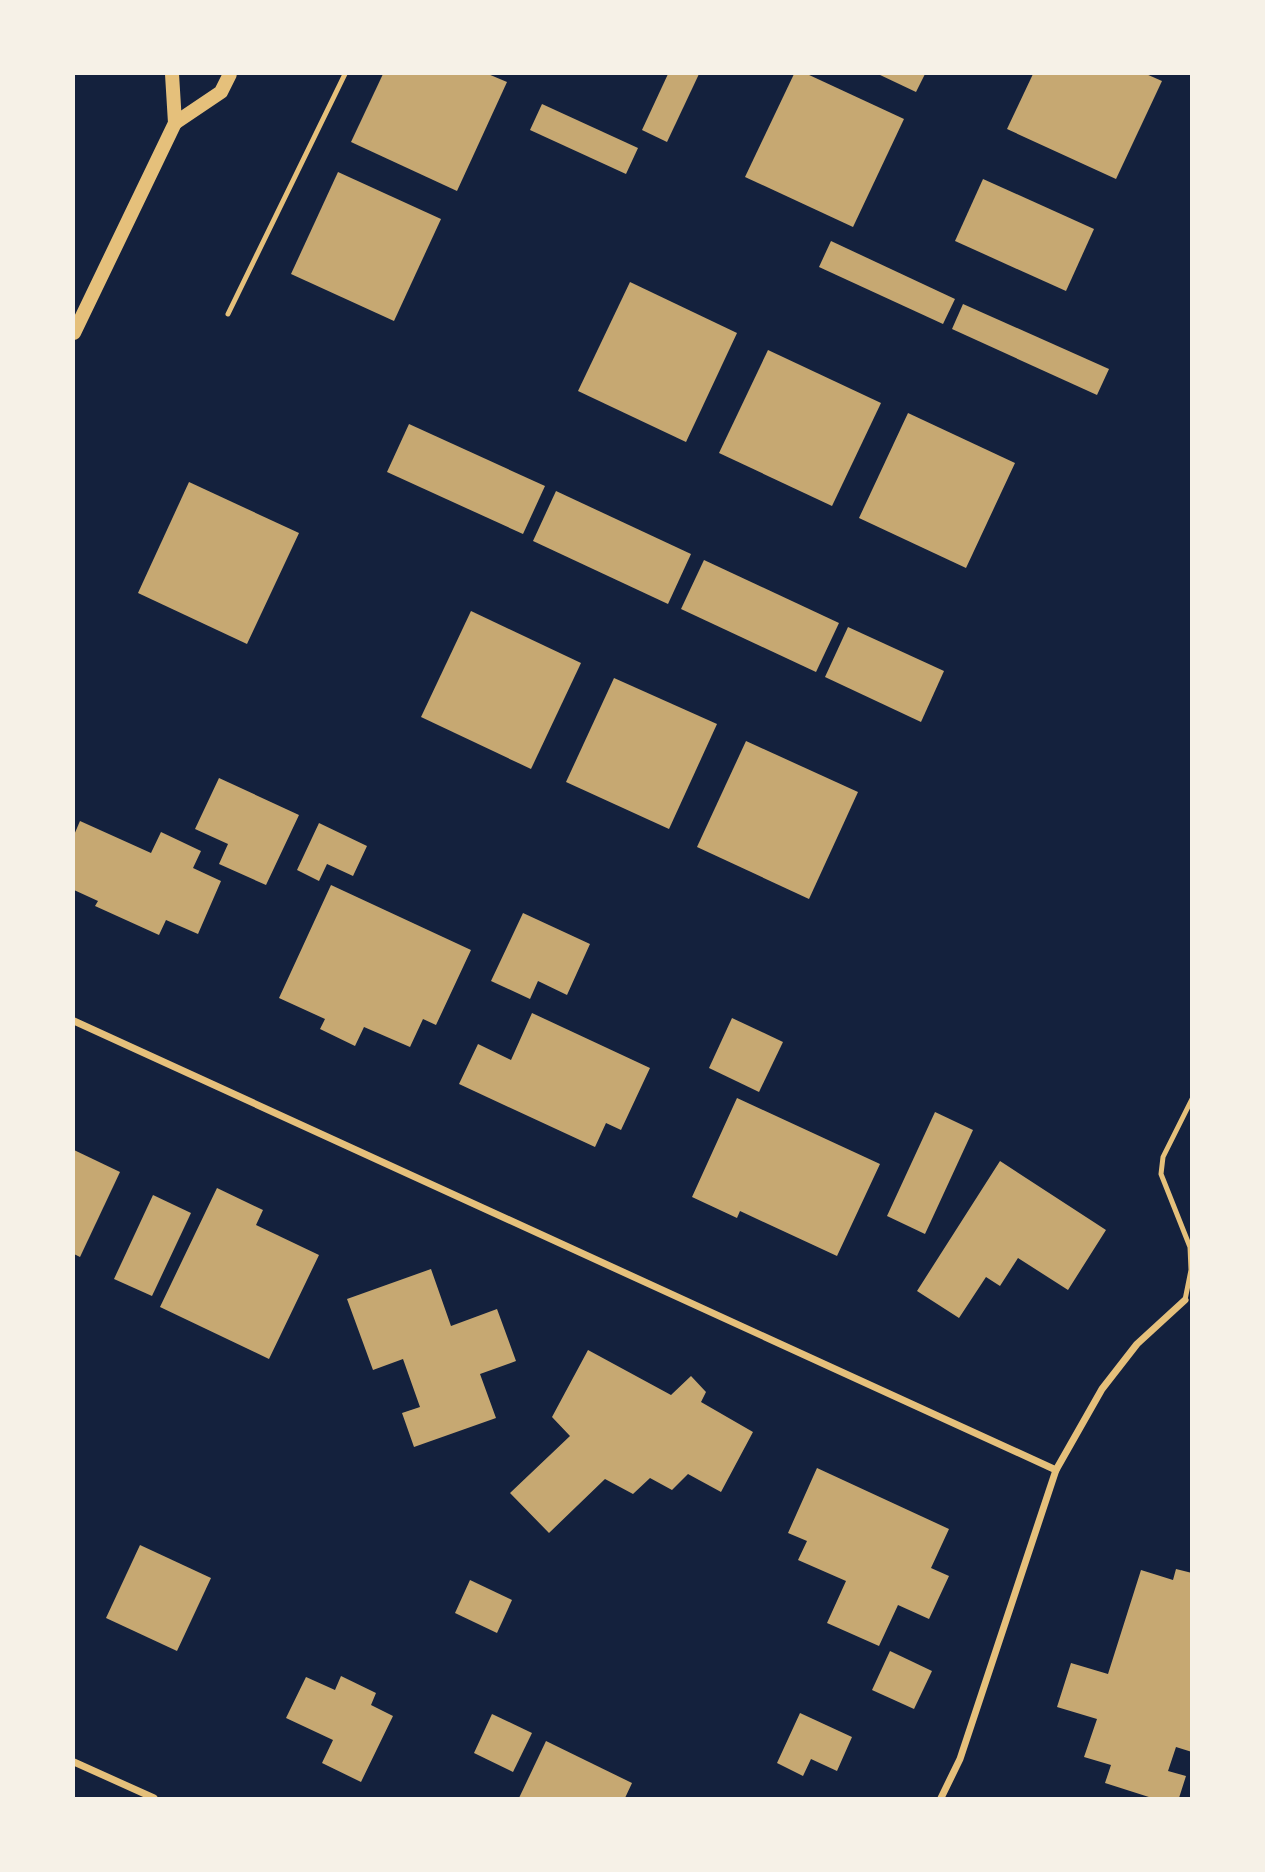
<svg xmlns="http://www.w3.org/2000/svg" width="1265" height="1872" font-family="Lato,sans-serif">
	<rect width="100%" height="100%" fill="#14213d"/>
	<g fill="#c6a872">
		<path d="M383,74H488L507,82L457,191L351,142Z"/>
		<path d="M668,74H699L667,142L642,130Z"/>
		<path d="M794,74H807L904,119L853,227L745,177Z"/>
		<path d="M878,74H925L916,92Z"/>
		<path d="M1033,74H1146L1162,81L1116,179L1007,129Z"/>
		<path d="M542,104L638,148L626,174L530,130Z"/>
		<path d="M338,172L441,219L394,321L291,274Z"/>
		<path d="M983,179L1094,229L1066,291L955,241Z"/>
		<path d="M831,241L955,299L943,324L819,267Z"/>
		<path d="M630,282L737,333L686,442L578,391Z"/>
		<path d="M963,304L1109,369L1097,395L952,329Z"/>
		<path d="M768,350L881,403L832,506L719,453Z"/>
		<path d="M908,413L1015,463L966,568L859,518Z"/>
		<path d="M409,424L545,486L523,534L387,472Z"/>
		<path d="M189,482L299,533L247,644L138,593Z"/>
		<path d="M556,491L691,554L668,604L533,541Z"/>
		<path d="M704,560L839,623L816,672L681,609Z"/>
		<path d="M471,611L581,663L531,769L421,717Z"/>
		<path d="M848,627L944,671L921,722L825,677Z"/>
		<path d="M614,678L717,724L669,829L566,782Z"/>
		<path d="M746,741L858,792L809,899L697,847Z"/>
		<path d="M219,778L299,815L266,885L219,864L228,844L195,829Z"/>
		<path d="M80,821L151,853L161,832L201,851L193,868L221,881L198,934L166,920L159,935L95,906L98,901L74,890V835Z"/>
		<path d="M319,823L367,846L353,876L327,864L319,881L297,870Z"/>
		<path d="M331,885L471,950L436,1025L423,1019L410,1047L364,1027L355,1046L320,1029L325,1019L279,998Z"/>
		<path d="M523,913L590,944L567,995L538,981L530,999L491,981Z"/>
		<path d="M532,1013L650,1068L621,1130L606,1123L595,1147L459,1084L478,1044L511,1060Z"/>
		<path d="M732,1018L783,1042L759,1092L709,1068Z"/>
		<path d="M737,1098L880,1164L837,1256L740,1211L737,1218L692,1197Z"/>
		<path d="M935,1112L973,1130L925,1234L887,1216Z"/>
		<path d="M74,1150L120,1172L80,1257L74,1254Z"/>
		<path d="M1000,1161L1106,1230L1068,1290L1018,1258L1000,1286L986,1277L959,1318L917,1291Z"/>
		<path d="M217,1188L263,1210L256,1225L319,1255L269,1359L160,1307Z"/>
		<path d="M153,1195L191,1213L152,1296L114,1279Z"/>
		<path d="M431,1269L451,1326L497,1309L516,1361L480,1374L496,1418L414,1447L402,1413L420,1407L403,1359L373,1370L347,1299Z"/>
		<path d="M588,1350L671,1395L691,1376L706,1392L701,1402L753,1432L721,1492L688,1474L672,1490L650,1478L633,1494L605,1479L549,1533L510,1493L570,1436L552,1417Z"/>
		<path d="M817,1468L949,1529L931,1568L949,1576L929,1619L898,1605L879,1646L827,1623L846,1581L798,1560L807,1541L788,1533Z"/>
		<path d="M140,1545L211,1578L177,1651L106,1618Z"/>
		<path d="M1176,1569L1192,1573V1752L1176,1747L1168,1771L1186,1776L1179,1798H1152L1105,1783L1111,1765L1084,1757L1097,1719L1057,1707L1071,1663L1108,1674L1141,1570L1173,1580Z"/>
		<path d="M470,1580L512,1600L497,1633L455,1613Z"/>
		<path d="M890,1651L932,1671L914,1709L872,1690Z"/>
		<path d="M341,1676L376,1693L371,1705L393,1716L361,1782L322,1763L333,1740L286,1718L306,1677L335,1690Z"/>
		<path d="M800,1713L852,1737L837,1771L811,1759L803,1776L777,1763Z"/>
		<path d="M492,1714L532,1733L513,1772L474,1753Z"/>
		<path d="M546,1741L632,1783L625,1798H519Z"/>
	</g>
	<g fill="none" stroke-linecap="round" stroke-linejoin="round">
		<g stroke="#e5c07b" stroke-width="5">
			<path d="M228,314L345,74"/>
			<path d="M1185,1300L1191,1270L1190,1247L1161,1174L1163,1157L1192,1099"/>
		</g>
		<g stroke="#e5c07b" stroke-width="7">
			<path d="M74,1021L1056,1470"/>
			<path d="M74,1762L154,1798"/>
			<path d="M941,1798L960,1759L1056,1470L1102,1389L1137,1344L1185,1300"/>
		</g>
		<g stroke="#e5c07b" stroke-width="14">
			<path d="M175,123L221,92L230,74"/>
			<path d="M74,333L175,123L172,74"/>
		</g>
	</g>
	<rect width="1265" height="1872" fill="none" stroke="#f6f1e7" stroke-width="150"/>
</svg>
